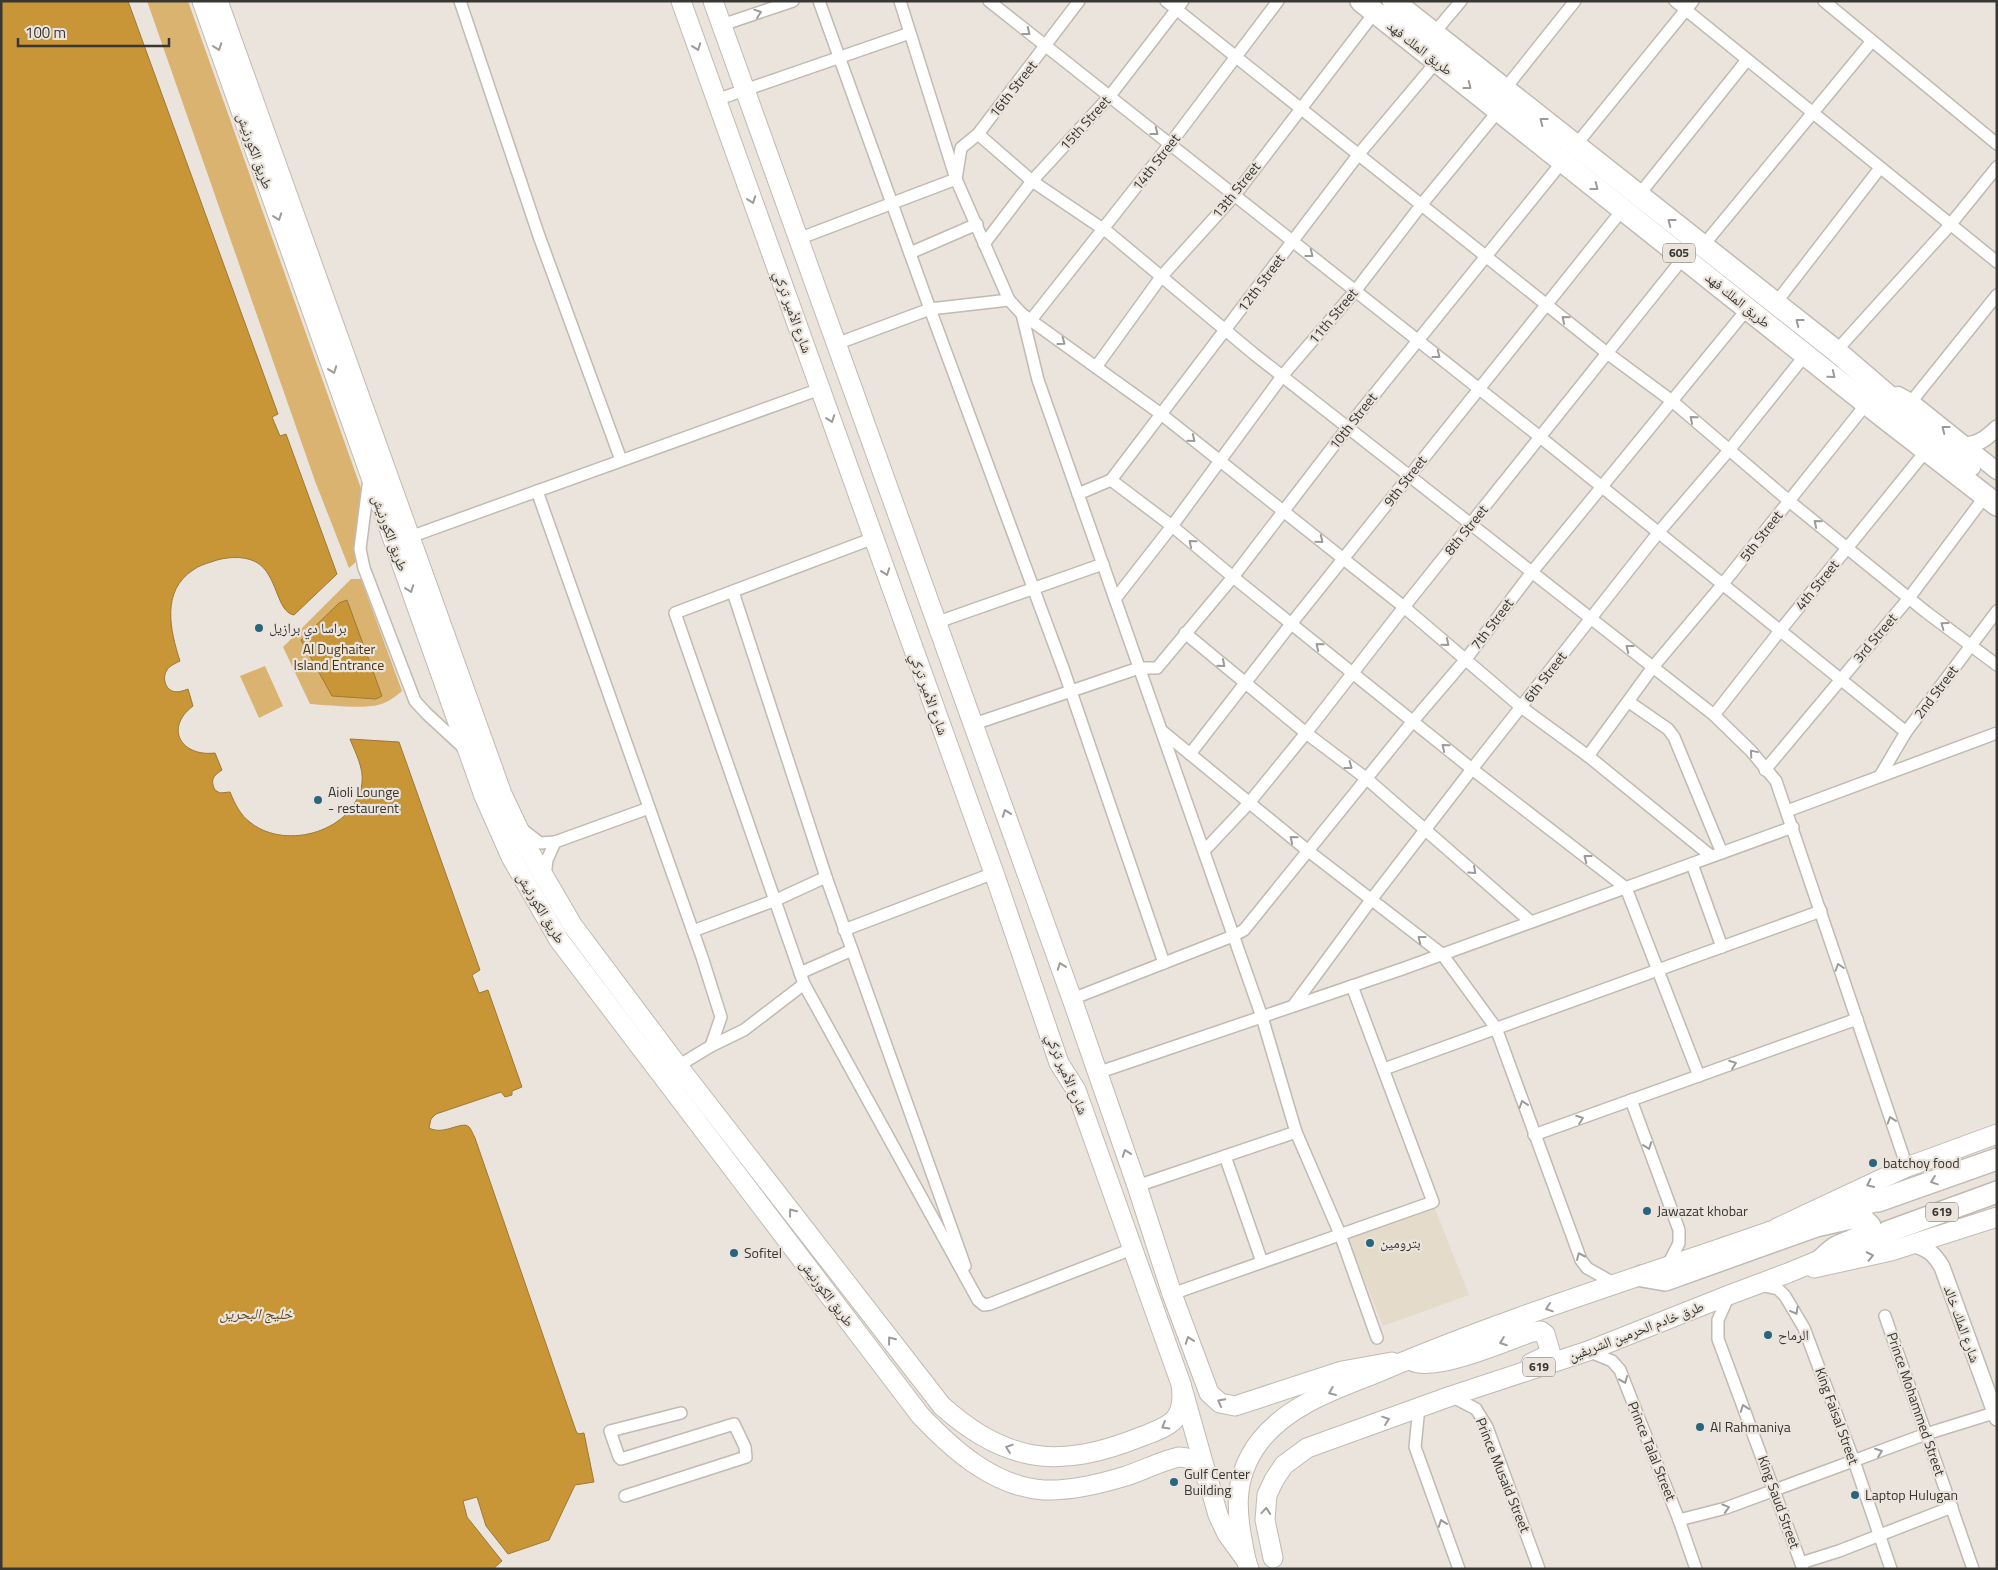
<svg xmlns="http://www.w3.org/2000/svg" width="1998" height="1570" font-family="'Titillium Web','Noto Naskh Arabic',sans-serif">
	<rect width="100%" height="100%" fill="#eae4dc"/>
	<path fill="#e4dbcb" d="M1434,1206L1469,1295L1383,1326L1347,1237Z"/>
	<g fill="#dab370">
		<path d="M147,1H188L363,494L358,560L349,568L315,481Z"/>
		<path d="M351,579H361L402,691C395,697 387,703 378,705C364,709 325,705 310,704L283,647Z"/>
		<path d="M265,666L283,706L259,718L240,676Z"/>
	</g>
	<g fill="#c89537" stroke="#9d7936">
		<path d="M1,1H128L278,414L272,417L280,436L286,434L337,574L294,615C276,612 278,574 256,562C243,555 224,557 211,562C205,564 198,566 193,570C161,591 170,630 180,661C176,663 169,666 167,670C162,677 165,688 172,691C177,693 183,691 188,689L193,706C164,728 181,757 215,753L222,770C213,776 210,780 215,790L220,793L230,792C235,804 240,815 251,823C287,851 355,831 362,783C364,768 355,752 350,739L399,742L480,970L472,975L479,993L488,990L522,1087L512,1091V1095L505,1097L501,1092L436,1114L431,1119L429,1128C444,1136 462,1120 469,1127C471,1129 473,1134 475,1138L576,1431L578,1434L584,1433L594,1482L575,1485L549,1540L508,1554L486,1526L477,1497L463,1501L467,1517L502,1561L493,1569H1Z"/>
		<path d="M347,600L382,696L376,699L332,696L301,640L339,603Z"/>
	</g>
	<g fill="none" stroke-linecap="round" stroke-linejoin="round">
		<defs>
			<g id="minor">
				<path d="M460,1L539,236L621,460"/>
				<path d="M819,1L930,309L1064,671L1164,963"/>
				<path d="M900,1L956,179L1009,300L1022,314L1038,380L1262,1017L1296,1132L1340,1234L1377,1338"/>
				<path d="M989,1L1540,437L1906,732"/>
				<path d="M1166,1L1607,353L1672,401L1789,501L1926,612L1997,665"/>
				<path d="M1675,1L1997,262"/>
				<path d="M1824,1L1997,144"/>
				<path d="M722,25L793,1"/>
				<path d="M1434,33L1461,1"/>
				<path d="M1504,90L1575,1"/>
				<path d="M716,100L910,33"/>
				<path d="M978,134L1032,181L1109,233L1254,354L1714,715L1751,751L1776,781L1907,1167"/>
				<path d="M1575,146L1693,1"/>
				<path d="M1638,196L1747,60"/>
				<path d="M798,239L956,179L961,148L978,134L1079,1"/>
				<path d="M984,244L1032,181L1109,97L1183,1"/>
				<path d="M1702,247L1872,41"/>
				<path d="M910,253L977,224"/>
				<path d="M1775,304L1880,168"/>
				<path d="M1022,314L1161,414L1404,607L1521,707L1588,756L1711,856"/>
				<path d="M1031,320L1170,144L1278,1"/>
				<path d="M836,344L930,309L1009,300"/>
				<path d="M1836,351L1950,225L1997,167"/>
				<path d="M1096,367L1161,277L1235,195L1375,12"/>
				<path d="M1911,402L1997,295"/>
				<path d="M369,478L360,549L364,568L415,701L427,714L466,750"/>
				<path d="M1111,480L1172,526L1233,577L1472,769L1626,888L1699,1076"/>
				<path d="M537,491L702,957L721,1017L711,1046L678,1066"/>
				<path d="M1078,494L1111,480L1358,155L1437,61"/>
				<path d="M410,537L820,389"/>
				<path d="M874,538L675,613L804,984L978,1300L984,1305L990,1304L1132,1249"/>
				<path d="M733,592L826,877L965,1266"/>
				<path d="M1115,599L1172,526L1283,375L1356,290L1422,204L1499,110"/>
				<path d="M938,622L1103,564"/>
				<path d="M1185,633L1306,733L1367,779L1531,922"/>
				<path d="M1629,702L1668,729L1674,737L1722,853"/>
				<path d="M1714,715L1779,632L1921,457"/>
				<path d="M974,724L1139,668H1157L1233,577L1348,427L1563,161"/>
				<path d="M1162,731L1307,850L1442,954L1496,1028L1581,1260L1587,1268L1617,1285"/>
				<path d="M1190,754L1291,624L1623,209"/>
				<path d="M1588,756L1653,667L1722,585L1867,403"/>
				<path d="M1765,770L1909,598L1980,503"/>
				<path d="M1880,776L1906,732L1997,611"/>
				<path d="M1787,811L1997,733"/>
				<path d="M522,829L540,843L555,842L649,808"/>
				<path d="M1204,851L1249,803L1306,733L1404,607L1684,257"/>
				<path d="M1692,864L1722,947"/>
				<path d="M545,876L547,860L555,842"/>
				<path d="M844,930L994,873"/>
				<path d="M693,931L776,900L826,877"/>
				<path d="M800,973L852,950"/>
				<path d="M1072,999L1233,936L1244,930L1413,721L1466,659L1532,572L1748,308"/>
				<path d="M1293,1006L1371,900L1472,769L1658,533L1730,449L1806,354"/>
				<path d="M711,1046L744,1030L804,984"/>
				<path d="M1384,1069L1821,911"/>
				<path d="M1097,1073L1402,969L1793,827"/>
				<path d="M1631,1100L1679,1230V1243L1667,1267"/>
				<path d="M1534,1135L1857,1019"/>
				<path d="M1225,1156L1262,1262"/>
				<path d="M1137,1186L1296,1132"/>
				<path d="M1760,1285L1778,1289L1785,1296L1804,1328L1854,1461L1891,1569"/>
				<path d="M1172,1294L1433,1202L1352,986"/>
				<path d="M1729,1295L1718,1320V1339L1803,1569"/>
				<path d="M1885,1316L1973,1569"/>
				<path d="M1588,1351L1612,1361L1620,1370L1679,1520L1696,1569"/>
				<path d="M1451,1396L1476,1409L1487,1427L1539,1569"/>
				<path d="M1419,1407L1415,1447L1459,1569"/>
				<path d="M625,1496L746,1457L745,1447L734,1424L621,1459L619,1457L610,1431L681,1413"/>
				<path d="M1679,1520L1726,1508L1926,1434L1997,1412"/>
				<path d="M1801,1563L1839,1551L1952,1507"/>
			</g>
			<g id="tertiary">
				<path d="M1966,445C1980,444 1987,437 1997,428"/>
				<path d="M1911,1244C1927,1248 1934,1253 1942,1267L1997,1418"/>
			</g>
			<path id="secondary" d="M1898,395L1911,402L1997,471"/>
			<g id="primary">
				<path d="M202,1L484,796L511,857L559,940L920,1415C952,1449 994,1487 1044,1490C1071,1491 1100,1484 1126,1476C1144,1470 1161,1461 1179,1457C1200,1458 1202,1470 1210,1486"/>
				<path d="M218,1L502,794L528,849L573,926L678,1066L942,1406C967,1428 992,1445 1024,1453C1064,1463 1106,1451 1143,1436C1153,1432 1166,1428 1174,1420C1183,1410 1183,1397 1181,1384"/>
				<path d="M681,1L994,873L1059,1063L1076,1090L1167,1345L1181,1384L1218,1515L1227,1534L1246,1560L1249,1569"/>
				<path d="M713,1L1072,999L1137,1186L1172,1294L1209,1393L1220,1403L1235,1406L1342,1371L1392,1362"/>
				<path d="M1777,1228L1907,1167L1997,1134"/>
				<path d="M1814,1268L1891,1251L1997,1217"/>
			</g>
			<g id="trunk">
				<path d="M1836,1213L1878,1201"/>
				<path d="M1412,1361C1434,1373 1508,1340 1532,1332L1541,1331L1545,1334L1550,1351L1546,1356L1531,1363"/>
				<path d="M1273,1558L1265,1520L1267,1495L1274,1480L1284,1465L1307,1448L1451,1396L1588,1351L1729,1295L1788,1273L1887,1232"/>
				<path d="M1246,1560C1237,1516 1230,1480 1260,1441C1289,1404 1337,1389 1379,1372C1507,1317 1640,1277 1771,1231L1795,1224"/>
			</g>
			<g id="motorway">
				<path d="M1361,1L1881,415L1997,505"/>
				<path d="M1393,1L1836,351L1970,466"/>
				<path d="M1878,1201L1997,1159"/>
				<path d="M1887,1232L1997,1192"/>
				<path d="M1642,1276L1665,1280L1816,1226L1860,1216L1870,1226C1862,1240 1847,1241 1835,1248C1830,1251 1826,1256 1822,1259"/>
			</g>
		</defs>
		<use href="#minor" stroke="#c0bab2" stroke-width="14"/>
		<use href="#tertiary" stroke="#c0bab2" stroke-width="18"/>
		<use href="#secondary" stroke="#c0bab2" stroke-width="19"/>
		<use href="#primary" stroke="#c0bab2" stroke-width="21"/>
		<use href="#trunk" stroke="#c0bab2" stroke-width="21"/>
		<use href="#motorway" stroke="#c0bab2" stroke-width="24"/>
		<use href="#minor" stroke="#fff" stroke-width="11"/>
		<use href="#tertiary" stroke="#fff" stroke-width="15"/>
		<use href="#secondary" stroke="#fff" stroke-width="16"/>
		<use href="#primary" stroke="#fff" stroke-width="19"/>
		<use href="#trunk" stroke="#fff" stroke-width="19"/>
		<use href="#motorway" stroke="#fff" stroke-width="21"/>
	</g>
	<defs><path id="oneway-chevron" d="M-2-3.5L2.5 0L-2 3.5" fill="none" stroke-width="1.6" stroke-linecap="round" stroke-linejoin="round" transform="scale(1.25)"/></defs>
	<g stroke="#9c9b99">
		<use href="#oneway-chevron" transform="translate(758 13) rotate(-19)"/>
		<use href="#oneway-chevron" transform="translate(1027 32) rotate(38)"/>
		<use href="#oneway-chevron" transform="translate(218 47) rotate(70)"/>
		<use href="#oneway-chevron" transform="translate(697 47) rotate(70)"/>
		<use href="#oneway-chevron" transform="translate(1468 86) rotate(38)"/>
		<use href="#oneway-chevron" transform="translate(1543 121) rotate(-142)"/>
		<use href="#oneway-chevron" transform="translate(1155 132) rotate(38)"/>
		<use href="#oneway-chevron" transform="translate(1595 187) rotate(38)"/>
		<use href="#oneway-chevron" transform="translate(752 200) rotate(70)"/>
		<use href="#oneway-chevron" transform="translate(278 217) rotate(70)"/>
		<use href="#oneway-chevron" transform="translate(1671 222) rotate(-142)"/>
		<use href="#oneway-chevron" transform="translate(1310 254) rotate(38)"/>
		<use href="#oneway-chevron" transform="translate(1565 319) rotate(-141)"/>
		<use href="#oneway-chevron" transform="translate(1799 322) rotate(-142)"/>
		<use href="#oneway-chevron" transform="translate(1062 342) rotate(36)"/>
		<use href="#oneway-chevron" transform="translate(1437 355) rotate(38)"/>
		<use href="#oneway-chevron" transform="translate(333 370) rotate(70)"/>
		<use href="#oneway-chevron" transform="translate(1832 375) rotate(39)"/>
		<use href="#oneway-chevron" transform="translate(831 419) rotate(70)"/>
		<use href="#oneway-chevron" transform="translate(1693 419) rotate(-140)"/>
		<use href="#oneway-chevron" transform="translate(1945 429) rotate(-142)"/>
		<use href="#oneway-chevron" transform="translate(1192 439) rotate(39)"/>
		<use href="#oneway-chevron" transform="translate(1817 523) rotate(-141)"/>
		<use href="#oneway-chevron" transform="translate(1320 540) rotate(39)"/>
		<use href="#oneway-chevron" transform="translate(1192 543) rotate(-140)"/>
		<use href="#oneway-chevron" transform="translate(886 572) rotate(70)"/>
		<use href="#oneway-chevron" transform="translate(410 589) rotate(70)"/>
		<use href="#oneway-chevron" transform="translate(1944 625) rotate(-144)"/>
		<use href="#oneway-chevron" transform="translate(1446 643) rotate(40)"/>
		<use href="#oneway-chevron" transform="translate(1319 646) rotate(-141)"/>
		<use href="#oneway-chevron" transform="translate(1629 648) rotate(-142)"/>
		<use href="#oneway-chevron" transform="translate(1222 664) rotate(40)"/>
		<use href="#oneway-chevron" transform="translate(1445 747) rotate(-141)"/>
		<use href="#oneway-chevron" transform="translate(1753 753) rotate(-130)"/>
		<use href="#oneway-chevron" transform="translate(1349 766) rotate(37)"/>
		<use href="#oneway-chevron" transform="translate(1006 813) rotate(-110)"/>
		<use href="#oneway-chevron" transform="translate(1293 839) rotate(-141)"/>
		<use href="#oneway-chevron" transform="translate(1587 858) rotate(-142)"/>
		<use href="#oneway-chevron" transform="translate(1473 871) rotate(42)"/>
		<use href="#oneway-chevron" transform="translate(1421 939) rotate(-142)"/>
		<use href="#oneway-chevron" transform="translate(1061 966) rotate(-110)"/>
		<use href="#oneway-chevron" transform="translate(1839 967) rotate(-108)"/>
		<use href="#oneway-chevron" transform="translate(1733 1064) rotate(-20)"/>
		<use href="#oneway-chevron" transform="translate(1523 1104) rotate(-109)"/>
		<use href="#oneway-chevron" transform="translate(1580 1119) rotate(-20)"/>
		<use href="#oneway-chevron" transform="translate(1891 1120) rotate(-109)"/>
		<use href="#oneway-chevron" transform="translate(1648 1146) rotate(70)"/>
		<use href="#oneway-chevron" transform="translate(1126 1153) rotate(-110)"/>
		<use href="#oneway-chevron" transform="translate(1934 1181) rotate(161)"/>
		<use href="#oneway-chevron" transform="translate(1870 1184) rotate(155)"/>
		<use href="#oneway-chevron" transform="translate(792 1212) rotate(-128)"/>
		<use href="#oneway-chevron" transform="translate(1580 1256) rotate(-114)"/>
		<use href="#oneway-chevron" transform="translate(1870 1256) rotate(-12)"/>
		<use href="#oneway-chevron" transform="translate(1549 1308) rotate(161)"/>
		<use href="#oneway-chevron" transform="translate(1795 1311) rotate(61)"/>
		<use href="#oneway-chevron" transform="translate(891 1340) rotate(-128)"/>
		<use href="#oneway-chevron" transform="translate(1189 1340) rotate(-110)"/>
		<use href="#oneway-chevron" transform="translate(1503 1342) rotate(160)"/>
		<use href="#oneway-chevron" transform="translate(1624 1380) rotate(68)"/>
		<use href="#oneway-chevron" transform="translate(1332 1392) rotate(157)"/>
		<use href="#oneway-chevron" transform="translate(1221 1402) rotate(-152)"/>
		<use href="#oneway-chevron" transform="translate(1744 1408) rotate(-110)"/>
		<use href="#oneway-chevron" transform="translate(1386 1420) rotate(-19)"/>
		<use href="#oneway-chevron" transform="translate(1165 1426) rotate(149)"/>
		<use href="#oneway-chevron" transform="translate(1009 1448) rotate(-161)"/>
		<use href="#oneway-chevron" transform="translate(1879 1452) rotate(-20)"/>
		<use href="#oneway-chevron" transform="translate(1726 1508) rotate(-17)"/>
		<use href="#oneway-chevron" transform="translate(1266 1511) rotate(-85)"/>
		<use href="#oneway-chevron" transform="translate(1442 1523) rotate(-110)"/>
	</g>
	<g fill="#2a647d" stroke="#eae4dc" stroke-width="2">
		<circle cx="259" cy="628" r="5"/>
		<circle cx="318" cy="800" r="5"/>
		<circle cx="1873" cy="1163" r="5"/>
		<circle cx="1647" cy="1211" r="5"/>
		<circle cx="1370" cy="1243" r="5"/>
		<circle cx="734" cy="1253" r="5"/>
		<circle cx="1768" cy="1335" r="5"/>
		<circle cx="1700" cy="1427" r="5"/>
		<circle cx="1174" cy="1482" r="5"/>
		<circle cx="1855" cy="1495" r="5"/>
	</g>
	<g text-anchor="middle" stroke-width="4.5" stroke-linejoin="round" paint-order="stroke">
		<g fill="#eae4dc" stroke="#6e6b66" stroke-width="1">
			<rect x="1663" y="243.5" width="32" height="19" rx="4"/>
			<rect x="1926" y="1202.5" width="32" height="19" rx="4"/>
			<rect x="1523" y="1357.5" width="32" height="19" rx="4"/>
		</g>
		<g font-size="12" font-weight="bold" fill="#393733">
			<text x="1679" y="257">605</text>
			<text x="1942" y="1216">619</text>
			<text x="1539" y="1371">619</text>
		</g>
		<g font-size="14" fill="#393733" stroke="#eae4dc">
			<text transform="translate(1420 48) rotate(38)" y="5">طريق الملك فهد</text>
			<text transform="translate(1013 89) rotate(-52)" y="5">16th Street</text>
			<text transform="translate(1085 123) rotate(-48)" y="5">15th Street</text>
			<text transform="translate(255 151) rotate(70)" y="5">طريق الكورنيش</text>
			<text transform="translate(1156 162) rotate(-52)" y="5">14th Street</text>
			<text transform="translate(1236 190) rotate(-51)" y="5">13th Street</text>
			<text transform="translate(1261 283) rotate(-53)" y="5">12th Street</text>
			<text transform="translate(1738 300) rotate(39)" y="5">طريق الملك فهد</text>
			<text transform="translate(793 312) rotate(70)" y="5">شارع الأمير تركي</text>
			<text transform="translate(1333 316) rotate(-50)" y="5">11th Street</text>
			<text transform="translate(1353 421) rotate(-52)" y="5">10th Street</text>
			<text transform="translate(1405 481) rotate(-52)" y="5">9th Street</text>
			<text transform="translate(1466 530) rotate(-51)" y="5">8th Street</text>
			<text transform="translate(390 533) rotate(70)" y="5">طريق الكورنيش</text>
			<text transform="translate(1761 536) rotate(-52)" y="5">5th Street</text>
			<text transform="translate(1817 585) rotate(-51)" y="5">4th Street</text>
			<text transform="translate(1492 624) rotate(-53)" y="5">7th Street</text>
			<text transform="translate(1875 638) rotate(-50)" y="5">3rd Street</text>
			<text transform="translate(1545 677) rotate(-52)" y="5">6th Street</text>
			<text transform="translate(1936 692) rotate(-53)" y="5">2nd Street</text>
			<text transform="translate(929 694) rotate(70)" y="5">شارع الأمير تركي</text>
			<text transform="translate(541 908) rotate(59)" y="5">طريق الكورنيش</text>
			<text transform="translate(1067 1074) rotate(67)" y="5">شارع الأمير تركي</text>
			<text transform="translate(827 1293) rotate(53)" y="5">طريق الكورنيش</text>
			<text transform="translate(1962 1324) rotate(70)" y="5">شارع الملك خالد</text>
			<text transform="translate(1636 1331) rotate(-21)" y="5">طرق خادم الحرمين الشريفين</text>
			<text transform="translate(1916 1404) rotate(71)" y="5">Prince Mohammed Street</text>
			<text transform="translate(1837 1416) rotate(70)" y="5">King Faisal Street</text>
			<text transform="translate(1652 1451) rotate(68)" y="5">Prince Talal Street</text>
			<text transform="translate(1503 1475) rotate(68)" y="5">Prince Musaid Street</text>
			<text transform="translate(1779 1502) rotate(70)" y="5">King Saud Street</text>
		</g>
		<g font-size="14" fill="#393733" stroke="#eae4dc" text-anchor="start">
			<text x="269" y="633">براسا دي برازيل</text>
			<text x="328" y="797">Aioli Lounge<tspan x="328" dy="16">- restaurent</tspan></text>
			<text x="1883" y="1168">batchoy food</text>
			<text x="1657" y="1216">Jawazat khobar</text>
			<text x="1380" y="1248">بترومين</text>
			<text x="744" y="1258">Sofitel</text>
			<text x="1778" y="1340">الرماح</text>
			<text x="1710" y="1432">Al Rahmaniya</text>
			<text x="1184" y="1479">Gulf Center<tspan x="1184" dy="16">Building</tspan></text>
			<text x="1865" y="1500">Laptop Hulugan</text>
		</g>
		<g font-size="14" fill="#4b360e" stroke="#eae4dc">
			<text x="339" y="654">Al Dughaiter<tspan x="339" dy="16">Island Entrance</tspan></text>
		</g>
		<g font-size="15" font-style="italic" fill="#604a24" stroke="#eae4dc">
			<text x="256" y="1319">خليج البحرين</text>
		</g>
	</g>
	<rect width="1998" height="1570" fill="none" stroke="#393733" stroke-width="5"/>
	<path d="M18 38v8h151v-8" fill="none" stroke="#393733" stroke-width="2.5"/>
	<text x="25" y="38" font-size="15" fill="#393733" stroke="#eae4dc" stroke-width="4" paint-order="stroke">100 m</text>
</svg>
